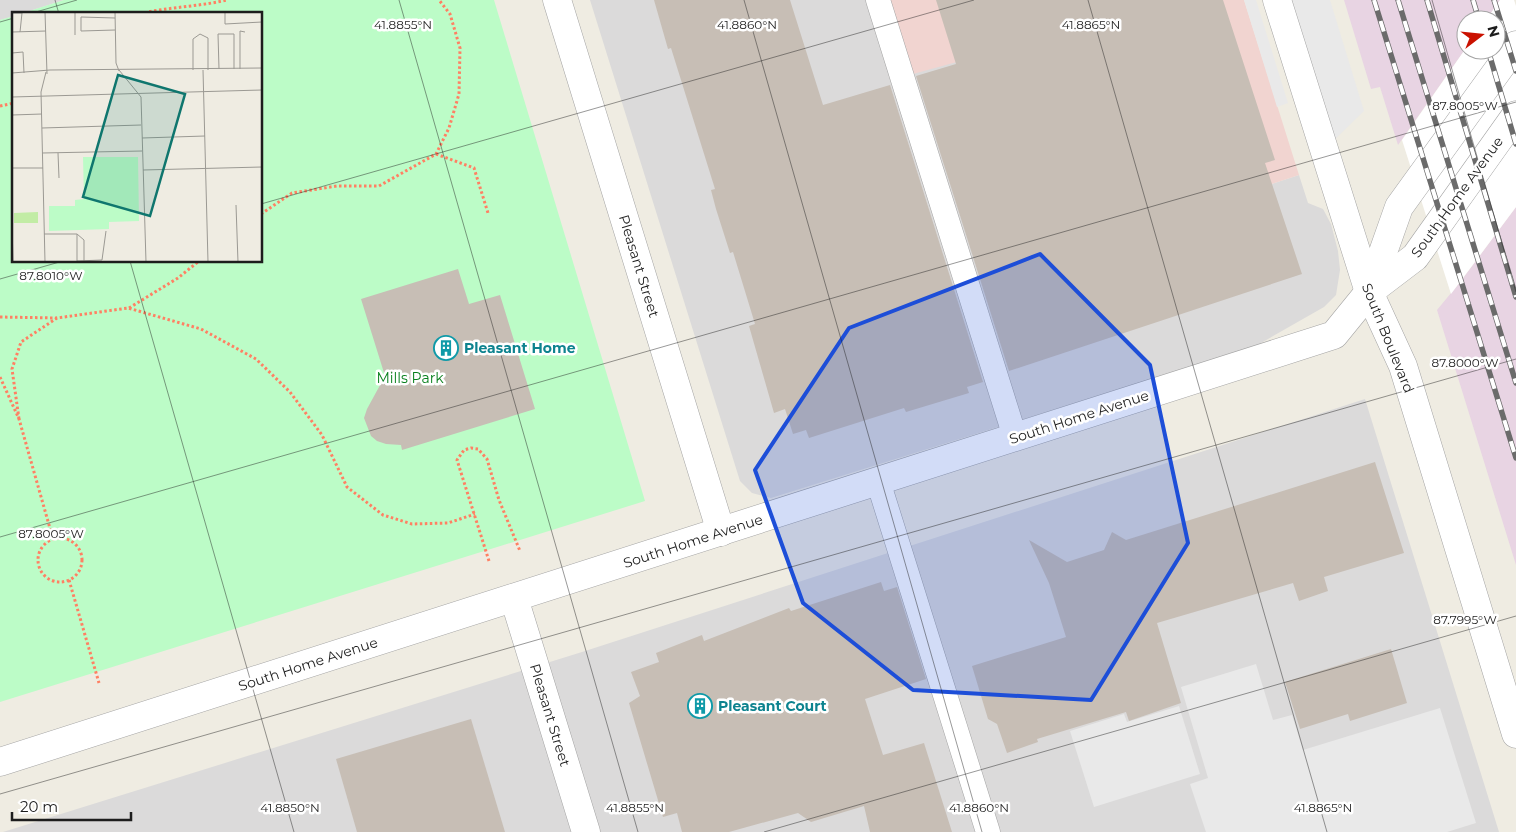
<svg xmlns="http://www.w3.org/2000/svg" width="1516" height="832" font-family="Montserrat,sans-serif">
	<rect width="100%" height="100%" fill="#efece2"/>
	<g fill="#dbdada">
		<path d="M0,0H64L20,14H14V16L0,20Z"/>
		<path d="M590,0H878L1117,18L1179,214L1299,175L1308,203L1323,209L1331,224L1338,251L1340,270L1336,295L1324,307L1254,347L771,498L752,493L740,481Z"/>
		<path d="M1365,399L1499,832H3L582,652Z"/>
	</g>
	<path fill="#f1d4d0" d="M878,0H1244L1299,175L1179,214L1117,18L902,77Z"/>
	<g fill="#e8d4e3">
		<path d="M1344,0H1500L1486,20H1466V48L1398,145L1380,87L1371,89Z"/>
		<path d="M1516,207V565L1437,310L1461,281Z"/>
	</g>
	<path fill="#bcfcc7" d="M64,0H494L645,501L0,702V20L14,16V261H261V14H20Z"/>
	<g fill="#e9e9e9">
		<path d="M1244,0H1256L1288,103L1277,107Z"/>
		<path d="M1277,0H1330L1364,111L1324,150Z"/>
		<path d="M1256,664L1273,720L1292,715L1303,750L1440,708L1476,823L1447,832H1206L1190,784L1208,778L1181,687Z"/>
		<path d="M1179,706L1200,774L1094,807L1070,731L1124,714L1127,722Z"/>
	</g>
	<path fill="#fff" d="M1500,0H1514L1516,6V207L1451,294L1402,140L1466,48V50H1496V20H1486Z"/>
	<g fill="#c7beb5">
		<path d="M654,0H790L823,105L890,85L983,382L967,387L969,393L906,412L904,408L809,438L806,430L793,434L785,409L774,413L749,326L755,324L733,252L730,253L716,209L711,190L715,189L671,48L668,49Z"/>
		<path d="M936,0H1223L1275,160L1265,163L1302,274L1009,371L916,76L956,64Z"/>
		<path d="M458,269L469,304L500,295L535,409L402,450L401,445L386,444L377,441L371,436L364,418L367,409L385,376L361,299Z"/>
		<path d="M1375,462L1404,553L1324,577L1328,591L1299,601L1293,583L1157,623L1181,703L1129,721L1126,712L1037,739L1038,742L1007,753L997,724L988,719L972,666L1066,637L1049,583L1029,540L1067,562L1104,550L1112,532L1126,540Z"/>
		<path d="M881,582L884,591L897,587L926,679L865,699L883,755L924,743L952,832H870L864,806L811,822L798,813L729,832H682L677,813L663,817L629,703L640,696L631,672L659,662L656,653L702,635L704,641L789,608L791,611Z"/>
		<path d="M1391,649L1407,703L1350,721L1348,714L1300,729L1285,682Z"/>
		<path d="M471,719L505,832H357L336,759Z"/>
	</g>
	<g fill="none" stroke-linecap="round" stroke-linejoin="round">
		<defs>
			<g id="service">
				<path d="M878,0L1015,437"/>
				<path d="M878,481L988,832"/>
			</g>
			<g id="minor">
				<path d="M557,0L721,532"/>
				<path d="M1369,292L1399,207L1516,45"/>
				<path d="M514,598L586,832"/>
				<path d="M0,762L1334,335L1369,292L1415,257L1516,115"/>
			</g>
			<path id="tertiary" d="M1277,0L1369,292L1403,366L1516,734"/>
		</defs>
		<use href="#service" stroke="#a4a4a4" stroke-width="25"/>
		<use href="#minor" stroke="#a4a4a4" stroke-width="29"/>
		<use href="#tertiary" stroke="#a4a4a4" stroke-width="29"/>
		<g stroke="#ff8063" stroke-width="3" stroke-dasharray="2.5 2.5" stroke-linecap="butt">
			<path d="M145,14L147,12C174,7 201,6 227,0"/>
			<path d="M0,106L14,103"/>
			<path d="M436,154L474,168L488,213"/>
			<path d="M261,214L292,193L337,186H379L436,154L449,128L459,94L460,48L450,14L439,0"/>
			<path d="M129,308L178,278L199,261"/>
			<path d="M0,317L57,318"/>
			<path d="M0,377L19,419L53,539"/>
			<path d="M19,419L12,369L21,342L57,318L128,308L201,329L256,359L290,392L322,435L347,487L383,515L412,524L448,523L475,514"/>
			<circle cx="60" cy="560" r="22"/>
			<path d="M489,561L457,460L464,450L471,448L478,449L487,459L499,500L520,551"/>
			<path d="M69,580L99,683"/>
		</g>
		<use href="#service" stroke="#fff" stroke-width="24"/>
		<use href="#minor" stroke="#fff" stroke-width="28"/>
		<use href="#tertiary" stroke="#fff" stroke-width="28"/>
		<defs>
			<g id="rail">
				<path d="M1374,0L1516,458"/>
				<path d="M1398,0L1516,383"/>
				<path d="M1427,0L1516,297"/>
				<path d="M1473,0L1479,20"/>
				<path d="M1494,0L1516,71"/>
				<path d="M1488,50L1516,144"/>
			</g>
		</defs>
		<use href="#rail" stroke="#6b6b6b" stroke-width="5.5"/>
		<use href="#rail" stroke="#fff" stroke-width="4" stroke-dasharray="11" stroke-linecap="butt"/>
	</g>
	<path fill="#1d4ed8" fill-opacity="0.2" stroke="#1d4ed8" stroke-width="4" stroke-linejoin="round" d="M1040,254L1150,365L1188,543L1091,700L913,690L803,603L755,470L849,328Z"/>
	<path fill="none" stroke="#1d1d1d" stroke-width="1" stroke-opacity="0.45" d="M55,0L59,14M399,0L638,832M744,0L982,832M1088,0L1327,832M1432,0L1516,292M29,14L77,0M0,22L14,18M261,204L974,0M130,261L294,832M0,279L63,261M0,537L1516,102M0,794L1516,359M764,832L1516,616"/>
	<defs>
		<symbol id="building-ring" viewBox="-11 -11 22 22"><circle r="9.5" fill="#fff" stroke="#0f9aa8" stroke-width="1.5"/><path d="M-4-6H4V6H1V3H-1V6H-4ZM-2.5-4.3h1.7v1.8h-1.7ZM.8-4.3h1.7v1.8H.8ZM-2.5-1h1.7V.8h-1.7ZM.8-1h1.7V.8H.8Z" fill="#0f9aa8"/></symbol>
	</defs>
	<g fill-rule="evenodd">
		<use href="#building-ring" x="432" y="334" width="28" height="28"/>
		<use href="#building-ring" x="686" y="692" width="28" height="28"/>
	</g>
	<g text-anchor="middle" stroke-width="5" stroke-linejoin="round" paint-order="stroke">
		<g font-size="14" fill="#1d1d1d" stroke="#fff">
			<text transform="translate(1457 197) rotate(-54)" y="5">South Home Avenue</text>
			<text transform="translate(639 266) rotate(73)" y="5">Pleasant Street</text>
			<text transform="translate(1388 338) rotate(68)" y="5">South Boulevard</text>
			<text transform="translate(1079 417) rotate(-18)" y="5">South Home Avenue</text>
			<text transform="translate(693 541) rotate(-18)" y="5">South Home Avenue</text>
			<text transform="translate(308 664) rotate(-18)" y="5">South Home Avenue</text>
			<text transform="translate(550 715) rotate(73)" y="5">Pleasant Street</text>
		</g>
		<g font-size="14" font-weight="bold" fill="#0d838f" stroke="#fff" text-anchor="start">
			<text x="464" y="353">Pleasant Home</text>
			<text x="718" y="711">Pleasant Court</text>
		</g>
		<g font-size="14" fill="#067f1b" stroke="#fff">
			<text x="410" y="383">Mills Park</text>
		</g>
	</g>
	<g transform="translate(12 12)">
		<rect width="250" height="250" fill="#efece2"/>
		<path d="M26,200V211H2V201Z" fill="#c2eca5"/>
		<path d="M71,145H126L127,209L97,210V217L37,219V194H63V188L72,187Z" fill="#bcfcc7"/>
		<path fill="none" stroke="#9b9993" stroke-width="1" d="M33,0L35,62M63,0V23M103,0L104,51L107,59M213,0V12L250,10M0,1H10L8,20M103,6L69,5V19L103,18M0,20L34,19M0,41L11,40L12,61M207,57L206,22H222V57M228,57V19L233,20M107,58L129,85L134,250M181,58V27L188,22L196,26V58M191,58L196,250M0,61L38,58L250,56M0,85L250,78M0,103L30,102M30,116L129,113M130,126L193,124M30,141L130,139M46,141L47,166M0,156H31M131,158L250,155M224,193L226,250M0,212L1,250M32,222H65M65,222L72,228V249M65,222V250M65,249L90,248L94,219M33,250L29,80L34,60"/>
		<path fill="#0f766e" fill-opacity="0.15" stroke="#0f766e" stroke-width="2.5" d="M106,63L173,82L138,204L71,185Z"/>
		<rect width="250" height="250" fill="none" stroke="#1d1d1d" stroke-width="2.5"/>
	</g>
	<g font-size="12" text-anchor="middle" fill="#1d1d1d" stroke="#fff" stroke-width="5" stroke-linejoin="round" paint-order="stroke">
		<text x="403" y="29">41.8855°N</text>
		<text x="747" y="29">41.8860°N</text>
		<text x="1091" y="29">41.8865°N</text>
		<text x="1465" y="110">87.8005°W</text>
		<text x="51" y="280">87.8010°W</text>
		<text x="1465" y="367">87.8000°W</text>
		<text x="51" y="538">87.8005°W</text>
		<text x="1465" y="624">87.7995°W</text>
		<text x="290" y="812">41.8850°N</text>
		<text x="635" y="812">41.8855°N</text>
		<text x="979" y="812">41.8860°N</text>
		<text x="1323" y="812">41.8865°N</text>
	</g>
	<g transform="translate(1481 35) rotate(74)"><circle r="24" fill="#ffffff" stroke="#a5a5a5"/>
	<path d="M0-4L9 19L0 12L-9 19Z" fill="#ca1100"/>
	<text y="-8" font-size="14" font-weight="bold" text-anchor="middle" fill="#1d1d1d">N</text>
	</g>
	<path d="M12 812v8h119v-8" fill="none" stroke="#1d1d1d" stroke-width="2.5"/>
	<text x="20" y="812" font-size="15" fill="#1d1d1d" stroke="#ffffff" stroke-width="4" paint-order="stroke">20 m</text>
</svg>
